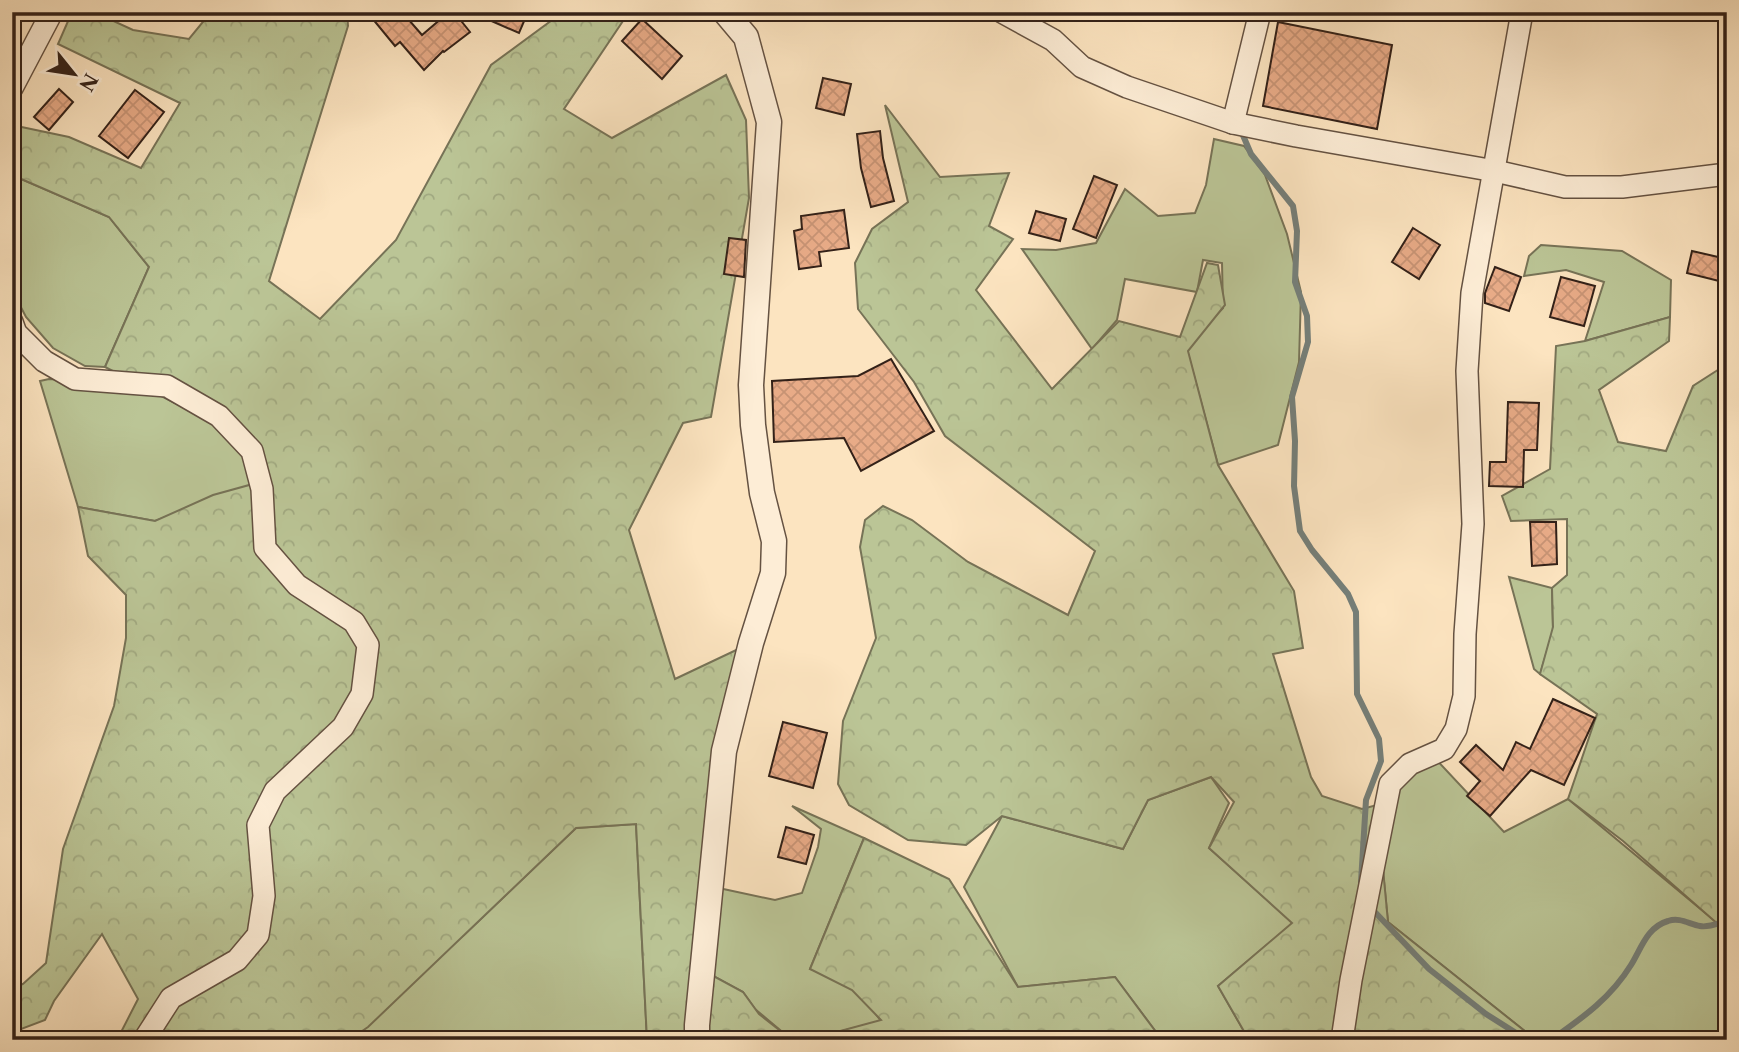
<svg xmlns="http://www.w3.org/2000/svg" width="1739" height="1052" font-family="'Libre Caslon Text',serif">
	<defs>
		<pattern id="forest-crowns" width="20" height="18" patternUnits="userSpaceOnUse" patternTransform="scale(1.75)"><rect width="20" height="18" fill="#bbc596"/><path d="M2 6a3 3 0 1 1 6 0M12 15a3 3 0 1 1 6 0" fill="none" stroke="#a1a981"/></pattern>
		<pattern id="building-cross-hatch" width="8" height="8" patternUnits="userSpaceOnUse" patternTransform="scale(1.75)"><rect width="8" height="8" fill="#e8ab87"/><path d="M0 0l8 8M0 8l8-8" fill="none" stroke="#c79374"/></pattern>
	</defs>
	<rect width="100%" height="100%" fill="#fce4c0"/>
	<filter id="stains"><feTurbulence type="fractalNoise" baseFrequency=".00286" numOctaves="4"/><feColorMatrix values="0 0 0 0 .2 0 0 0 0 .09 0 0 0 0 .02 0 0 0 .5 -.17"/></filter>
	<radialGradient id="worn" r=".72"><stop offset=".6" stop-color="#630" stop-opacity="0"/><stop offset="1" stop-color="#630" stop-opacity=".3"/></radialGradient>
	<g fill="#bbc596" stroke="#777357" stroke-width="2">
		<path d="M1214,139L1244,146L1265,175L1287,234L1301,292L1299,362L1278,445L1218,465L1186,346L1223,308L1222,263L1203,260L1197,292L1125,279L1117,320L1092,349L1022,249L1056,250L1096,243L1125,189L1158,216L1195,213L1206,185Z"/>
		<path d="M12,175L109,217L149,267L105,367L85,366L53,348L26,317L12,290Z"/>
		<path d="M1541,245L1622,251L1671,280L1670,317L1585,341L1604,282L1566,270L1524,276L1529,256Z"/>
		<path d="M49,379L167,386L212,412L260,482L155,521L78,507L40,381Z"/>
		<path d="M1509,577L1552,588L1553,631L1540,674L1534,669Z"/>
		<path d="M1431,754L1504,832L1568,799L1727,931V1040H1536L1388,922L1376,799Z"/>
		<path d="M1211,777L1229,803L1209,848L1293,923L1218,986L1249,1040H1162L1115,977L1018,987L964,887L1002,816L1123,849L1148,800Z"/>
		<path d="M792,806L864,838L810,969L854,985L881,1021L807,1040H792L755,1009L743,992L715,977L703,959L714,887L775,900L802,893L818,847L821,829Z"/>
		<path d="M636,824L647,1040H337L464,935L576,828Z"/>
	</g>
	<g fill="url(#forest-crowns)" stroke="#777357" stroke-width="2">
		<path d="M72,12H94L133,30L189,39L211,12H347L348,26L269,281L320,319L396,240L491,65L563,12H629L564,109L612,138L726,75L746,120L749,198L711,417L683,423L629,530L675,679L751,643L703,965L715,977L743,992L759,1014L792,1040H647L636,824L576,828L368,1027L349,1040H117L138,999L102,934L54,1001L45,1020L16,1031L12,1029V989L23,984L46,963L63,849L114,706L126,638V595L88,556L78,507L155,521L213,495L260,482L237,435L105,367L149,267L109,217L12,175V125L69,137L141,168L180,103L58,44Z"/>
		<path d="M885,105L940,177L1009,173L989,226L1013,239L976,290L1052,389L1119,321L1180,337L1207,263L1218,265L1225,305L1188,351L1218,465L1294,591L1303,648L1273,654L1311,777L1322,796L1362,809L1377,805L1388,922L1536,1040H1249L1218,986L1292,923L1209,848L1234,802L1211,777L1148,800L1123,849L1002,816L966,845L908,840L849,805L838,784L843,721L876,638L860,547L865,520L883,506L912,520L968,562L1068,615L1095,551L945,436L914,382L858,309L855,263L872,229L908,202Z"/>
		<path d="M1670,317L1669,341L1599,390L1618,442L1666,451L1693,386L1724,366L1727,349V932L1623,841L1568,799L1597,714L1540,674L1553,627L1552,588L1567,575V519L1511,521L1502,496L1550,469L1556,346L1585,341Z"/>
		<path d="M864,838L949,879L1018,987L1115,977L1162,1040H807L881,1020L852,990L810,969Z"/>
	</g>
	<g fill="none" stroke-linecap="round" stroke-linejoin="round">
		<g stroke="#757f79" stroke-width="6">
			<path d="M1243,128L1242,133L1251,154L1293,206L1297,231L1295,282L1307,316L1308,342L1292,397L1295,441L1294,486L1300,531L1312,550L1348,594L1356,612L1357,694L1379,739L1381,761L1366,800L1361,882"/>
			<path d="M1372,909L1429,969L1486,1014L1527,1040"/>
			<path d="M1551,1040C1582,1018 1610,999 1631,965C1641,949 1647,927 1668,921C1680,917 1689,924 1700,926C1708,928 1719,923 1727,921"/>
		</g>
	</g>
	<g fill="url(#building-cross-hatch)" stroke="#332118" stroke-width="2">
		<path d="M367,12H402L422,35L449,12H454L470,32L444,52L443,51L424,70L400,42L395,46Z"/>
		<path d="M471,12H528L519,33Z"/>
		<path d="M642,19L682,56L662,79L622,41Z"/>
		<path d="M1278,22L1392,45L1377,129L1263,106Z"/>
		<path d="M823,78L851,84L844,115L816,108Z"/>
		<path d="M59,89L73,102L49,130L34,117Z"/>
		<path d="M135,90L164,112L128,158L99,136Z"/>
		<path d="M880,131L883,158L894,201L871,207L861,168L857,134Z"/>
		<path d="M1094,176L1117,185L1096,238L1073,229Z"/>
		<path d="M844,210L849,248L819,252L821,266L799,269L794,231L802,229L801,216Z"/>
		<path d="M1036,211L1066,219L1060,241L1029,233Z"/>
		<path d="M1413,228L1440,245L1419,279L1392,262Z"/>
		<path d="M729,238L746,240L744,277L724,274Z"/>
		<path d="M1692,251L1727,259V283L1687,273Z"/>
		<path d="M1495,267L1521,277L1509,311L1485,303V293Z"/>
		<path d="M1561,277L1595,286L1584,326L1550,317Z"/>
		<path d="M891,359L934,431L861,471L844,438L774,442L772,381L858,376Z"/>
		<path d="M1508,402L1539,403L1537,450H1524L1523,487L1489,486L1490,462H1506Z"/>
		<path d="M1530,522H1556L1557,564L1532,566Z"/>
		<path d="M1553,699L1595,718L1564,785L1531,770L1490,816L1467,796L1480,781L1460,762L1476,745L1503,770L1516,742L1530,749Z"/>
		<path d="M783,722L827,733L813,788L769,776Z"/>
		<path d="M786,827L814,835L806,864L778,857Z"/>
	</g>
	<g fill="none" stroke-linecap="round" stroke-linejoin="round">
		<defs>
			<g id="minor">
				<path d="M1002,12L1053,40L1082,67L1127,87L1233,123L1296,136L1495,171L1565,187H1622L1727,174"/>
				<path d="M12,88L52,12"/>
				<path d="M1233,123L1260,12"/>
				<path d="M12,322L16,333L44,361L75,379L167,386L219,416L252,451L262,489L265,548L297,585L354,622L368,645L362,694L343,727L275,791L258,825L264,896L258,935L237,960L171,998L144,1040"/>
				<path d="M1342,1040L1351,980L1390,784L1410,764L1444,749L1456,729L1464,696L1465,634L1473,524L1467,371L1472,293L1522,12"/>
			</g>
			<path id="tertiary" d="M697,1040V1025L724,751L751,643L773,573L774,541L762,493L753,425L751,385L769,122L746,37L725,12"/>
		</defs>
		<use href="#minor" stroke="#655242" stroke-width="24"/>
		<use href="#tertiary" stroke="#655242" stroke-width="27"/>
		<use href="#minor" stroke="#fdedd6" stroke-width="21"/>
		<use href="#tertiary" stroke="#fdedd6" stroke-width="24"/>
	</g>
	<rect width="1739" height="1052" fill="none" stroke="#fce4c0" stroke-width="42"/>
	<rect x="14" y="14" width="1711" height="1024" fill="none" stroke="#332118" stroke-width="3.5"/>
	<rect x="21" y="21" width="1697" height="1010" fill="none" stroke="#332118" stroke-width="2"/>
	<g transform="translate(74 74) rotate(120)" stroke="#fdedd6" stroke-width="5" paint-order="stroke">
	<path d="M0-5L12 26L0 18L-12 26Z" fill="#332118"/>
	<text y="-10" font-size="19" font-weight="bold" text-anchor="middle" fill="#332118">N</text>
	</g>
	<rect width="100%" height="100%" filter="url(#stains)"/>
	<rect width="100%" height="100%" fill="url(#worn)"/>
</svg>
